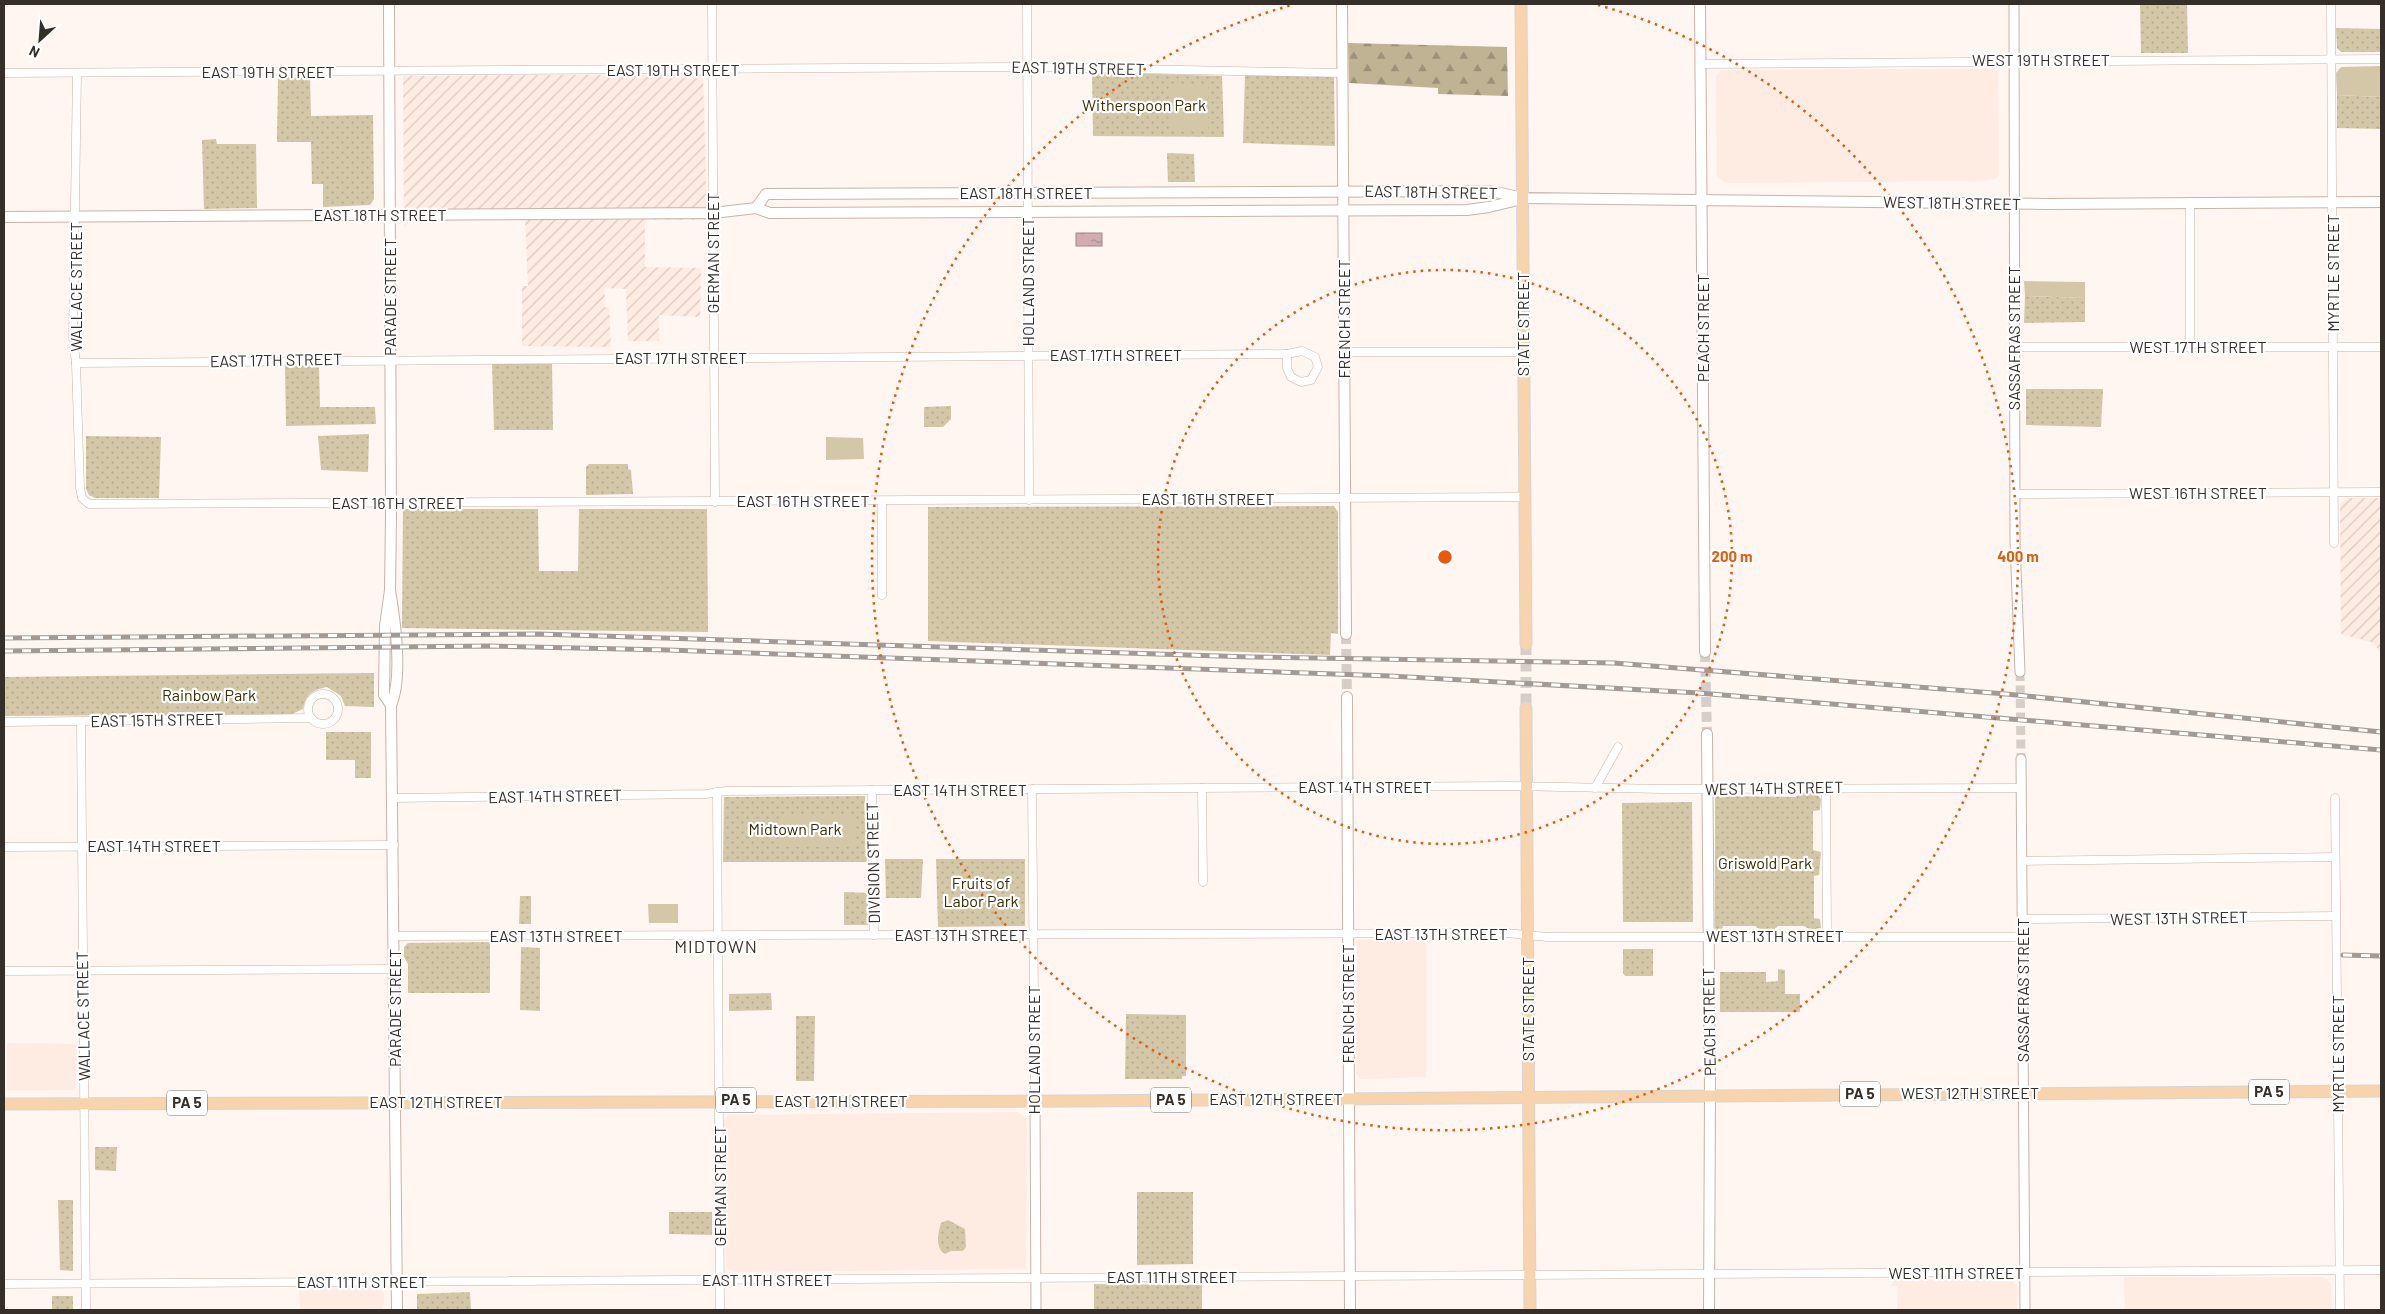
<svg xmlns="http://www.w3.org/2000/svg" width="2385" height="1314" font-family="Barlow,sans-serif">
	<defs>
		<pattern id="industrial-furrows" width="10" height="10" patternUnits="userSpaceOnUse" patternTransform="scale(1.25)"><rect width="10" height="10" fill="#feebe2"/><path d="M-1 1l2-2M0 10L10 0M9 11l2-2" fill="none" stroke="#dacac2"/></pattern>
		<pattern id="grass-dots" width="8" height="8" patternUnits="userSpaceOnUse" patternTransform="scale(1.25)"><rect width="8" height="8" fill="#d3c7a8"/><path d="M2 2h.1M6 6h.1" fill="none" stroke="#b6ab91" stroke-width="1.8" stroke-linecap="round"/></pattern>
		<pattern id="forest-firs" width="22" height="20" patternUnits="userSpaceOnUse" patternTransform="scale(1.25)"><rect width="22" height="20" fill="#bfb394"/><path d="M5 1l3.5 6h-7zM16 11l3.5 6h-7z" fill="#9c9279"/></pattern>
		<pattern id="water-ripples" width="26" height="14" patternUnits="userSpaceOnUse" patternTransform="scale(1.25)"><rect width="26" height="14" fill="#d1acb1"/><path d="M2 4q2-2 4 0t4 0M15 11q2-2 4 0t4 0" fill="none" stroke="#aa8c90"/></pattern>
	</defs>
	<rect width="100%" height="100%" fill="#fff5f1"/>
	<g fill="#feebe2">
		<path d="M1908,69H1992L1998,72L1999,175L1995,179L1980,181L1731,183L1725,182L1717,176L1716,76L1721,70Z"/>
		<path d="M1426,938V1077L1361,1079L1356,1073L1357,940Z"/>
		<path d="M7,1043L77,1044L76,1086L72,1090H7Z"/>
		<path d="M1018,1112L1027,1119L1026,1269L736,1272L726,1268L723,1122L728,1115Z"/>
		<path d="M2124,1277H2321L2327,1279L2331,1285L2332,1310H2125Z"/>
		<path d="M2012,1279L2017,1286V1310H1897L1898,1286H1892L1893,1280Z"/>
		<path d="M379,1288L384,1293V1303L381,1310H300L299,1289Z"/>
	</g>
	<g fill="url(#industrial-furrows)">
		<path d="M703,74L707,220H647L645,224V267L701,268L700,317L659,315V341H628L626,289L605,288L604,307L609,308L611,347L522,346V286H528L525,219L410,220L404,227L403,76Z"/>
		<path d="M2347,498H2381V654L2374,643L2341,634L2340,504Z"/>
	</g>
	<g fill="url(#grass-dots)">
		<path d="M2140,4H2187L2188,53H2141Z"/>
		<path d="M2336,28L2381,29V52H2341L2337,48Z"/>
		<path d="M1092,72L1222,76L1224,137L1093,136Z"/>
		<path d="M1245,74L1334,76L1335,146L1243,143Z"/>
		<path d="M278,77H310L311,116L373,115L374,199L370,205L323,207V184H312L311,142H277Z"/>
		<path d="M2337,95L2381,97V129L2337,128Z"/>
		<path d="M216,139L217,144H256L257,208L204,209L202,140Z"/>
		<path d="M1167,153L1194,154L1195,182H1168Z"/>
		<path d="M2025,296L2085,298V322L2024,323Z"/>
		<path d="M492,363H552L553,430H494Z"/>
		<path d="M319,365L320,407H375L376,424L286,426L285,366Z"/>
		<path d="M2026,389H2103L2101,427L2026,425Z"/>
		<path d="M951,406V419L943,427H924V407Z"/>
		<path d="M369,434L368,472L321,470L318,436Z"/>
		<path d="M86,436L161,437L159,498H95L89,495L86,489Z"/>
		<path d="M589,464H628V469L631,470L633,494L586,495V467Z"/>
		<path d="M1334,506L1338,512V634L1331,633L1330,655L928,641V507Z"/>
		<path d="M403,509H538L539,571H578L579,509H707L708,632L402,628Z"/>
		<path d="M374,673V707L345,706L341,696L327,687C312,690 306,694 303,709L292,714L4,716V677Z"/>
		<path d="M326,732H371V778H355V760H326Z"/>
		<path d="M1803,793H1816L1821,799L1820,810L1813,811V850L1821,852L1819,875L1814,876V918L1820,919L1821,928L1811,930L1804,926H1778L1772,931L1761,930L1755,926H1723L1722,931H1717L1715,928V796L1795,797Z"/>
		<path d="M865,796L867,862H723L724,797Z"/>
		<path d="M1692,802L1693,922H1623L1622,803Z"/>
		<path d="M885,859H923L921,898H886Z"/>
		<path d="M936,859H1025V926L938,927Z"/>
		<path d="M844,892L868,893V925H844Z"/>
		<path d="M520,896H531V924H519Z"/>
		<path d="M490,942V993H408V964L404,957V947L408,943Z"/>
		<path d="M521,947L540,948V1011L520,1010Z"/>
		<path d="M1623,949H1653V976H1625L1623,973Z"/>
		<path d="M1778,969L1785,970V994H1800V1012H1720V972H1766V982L1778,981Z"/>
		<path d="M771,993L772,1010L729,1011V994Z"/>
		<path d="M1126,1014L1186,1015V1076H1182V1079H1125Z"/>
		<path d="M796,1016H815L814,1081H796Z"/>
		<path d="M95,1147H117L116,1171L95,1170Z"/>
		<path d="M1137,1192H1193V1264L1137,1265Z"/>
		<path d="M58,1200H73V1271L60,1270Z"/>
		<path d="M669,1212H712V1235L669,1234Z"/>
		<path d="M948,1220L965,1229L966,1247L963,1251H951L945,1254C935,1248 938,1233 941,1223Z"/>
		<path d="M1094,1284L1202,1285V1310H1094Z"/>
		<path d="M470,1292L471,1310H417V1294Z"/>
		<rect x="52" y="1296" width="21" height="14"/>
	</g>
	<path fill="url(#forest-firs)" d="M1348,43L1507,47L1508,96L1438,94V88L1349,83Z"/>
	<g fill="#d3c7a8">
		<path d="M2381,66V97L2337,95L2336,73L2341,67Z"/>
		<path d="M1170,84H1208V130L1171,131Z"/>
		<path d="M2024,281L2085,282V298L2025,296Z"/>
		<path d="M826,437L863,438L864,459L826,460Z"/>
		<path d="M779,816H855V847H780Z"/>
		<path d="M648,904H678V923H649Z"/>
	</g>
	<rect fill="url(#water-ripples)" stroke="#a28688" x="1076" y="233" width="26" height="13"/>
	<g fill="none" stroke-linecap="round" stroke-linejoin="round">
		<path stroke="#d7cdc9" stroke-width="9" stroke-dasharray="9 4.5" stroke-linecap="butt" d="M2020,672L2021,759"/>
		<g stroke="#d7cdc9" stroke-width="10" stroke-dasharray="10 5" stroke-linecap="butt">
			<path d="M1346,634L1347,697"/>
			<path d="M1705,652L1707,734"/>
		</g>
		<path stroke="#d7cdc9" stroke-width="11" stroke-dasharray="11 5.5" stroke-linecap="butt" d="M1526,644V708"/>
		<defs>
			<g id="minor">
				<path d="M712,4L715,502"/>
				<path d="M1027,4L1029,500"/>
				<path d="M2331,4L2334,543"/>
				<path d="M1701,64L2381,59"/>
				<path d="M4,73L1027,67L1342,73"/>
				<path d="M77,73L73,338L76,363L80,488L82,498L89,504L1525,497"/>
				<path d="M2190,202V348"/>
				<path d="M2015,347H2381"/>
				<path d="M1302,351L1315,357L1318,367L1311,380L1301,382L1291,377L1287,368V354Z"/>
				<path d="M1344,352H1524"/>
				<path d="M76,363L1287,354"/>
				<path d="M2015,494L2381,492"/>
				<path d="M882,595V501"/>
				<circle cx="323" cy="709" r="15"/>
				<path d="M4,722L310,718"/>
				<path d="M81,722L86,1310"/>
				<path d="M1826,787L1827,935"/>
				<path d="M1202,788L1203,882"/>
				<path d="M1595,788L1618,747"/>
				<path d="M1032,789L1035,1101"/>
				<path d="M872,790L874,935"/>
				<path d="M717,792L720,1310"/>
				<path d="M393,798L706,794L726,791L1507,786L1663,789L2021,788"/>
				<path d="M2335,798L2340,1310"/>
				<path d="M4,847L394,845"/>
				<path d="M2022,861L2335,857"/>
				<path d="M2023,919L2336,916"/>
				<path d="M394,936L1507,933L1547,937H2023"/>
				<path d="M4,971L395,969"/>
				<path d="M4,1284L2381,1270"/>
			</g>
			<g id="tertiary">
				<path d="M2014,4L2015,542L2020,672"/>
				<path d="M2021,759L2025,1310"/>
				<path d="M1035,1101L1036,1310"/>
			</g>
			<g id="secondary">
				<path d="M389,4L391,517L390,590L385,626L384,695L391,705"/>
				<path d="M1342,4L1346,634"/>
				<path d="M1700,4L1705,652"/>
				<path d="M756,208L766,194L1491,191L1523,198L2046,204L2381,202"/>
				<path d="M4,217L713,213L756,208L770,213L1467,210L1489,207L1522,199"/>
				<path d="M390,590C395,620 403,678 391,705L397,1310"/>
				<path d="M1347,697L1350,1310"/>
				<path d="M1707,734L1710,1095L1709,1310"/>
			</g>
			<g id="primary">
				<path d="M1521,4L1526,644"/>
				<path d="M1526,708L1530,1310"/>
				<path d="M4,1104L1073,1101L2381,1091"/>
			</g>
		</defs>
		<use href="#minor" stroke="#c9b3a8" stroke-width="9"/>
		<use href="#tertiary" stroke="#c9b3a8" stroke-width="11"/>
		<use href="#secondary" stroke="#c9b3a8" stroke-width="12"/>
		<use href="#primary" stroke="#d7d5d4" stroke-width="13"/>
		<use href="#minor" stroke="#fff" stroke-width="8"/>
		<use href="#tertiary" stroke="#fff" stroke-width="9"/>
		<use href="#secondary" stroke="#fff" stroke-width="10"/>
		<use href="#primary" stroke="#f7d4ad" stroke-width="11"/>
		<defs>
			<g id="rail">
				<path d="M4,638L539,634L1250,657L1614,663L2006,694L2381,732"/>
				<path d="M4,651L489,646L668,650L1390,676L1699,693L2381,750"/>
				<path d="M2343,955L2381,956"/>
			</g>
		</defs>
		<use href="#rail" stroke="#a39995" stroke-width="5"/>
		<use href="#rail" stroke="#fff" stroke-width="3" stroke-dasharray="9" stroke-linecap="butt"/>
	</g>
	<g fill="none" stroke="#e8590c" stroke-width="2.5" stroke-dasharray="2.5 5">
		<circle cx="1445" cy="557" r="287"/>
		<path d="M1598 5A573 573 0 1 1 1292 5"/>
	</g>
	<g text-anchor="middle" stroke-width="4.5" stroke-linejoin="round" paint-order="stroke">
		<g fill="#fff" stroke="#726d69" stroke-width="1">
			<rect x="2249" y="1079.5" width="40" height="25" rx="4"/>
			<rect x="1840" y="1081.5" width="40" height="25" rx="4"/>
			<rect x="716" y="1087.5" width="40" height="25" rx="4"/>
			<rect x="1151" y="1087.5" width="40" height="25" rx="4"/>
			<rect x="167" y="1090.5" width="40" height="25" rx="4"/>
		</g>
		<g font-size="15" font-weight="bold" fill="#362e29">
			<text x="2269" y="1097">PA 5</text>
			<text x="1860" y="1099">PA 5</text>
			<text x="736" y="1105">PA 5</text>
			<text x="1171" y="1105">PA 5</text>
			<text x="187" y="1108">PA 5</text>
		</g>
		<g font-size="16" fill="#362e29" stroke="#fff">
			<text x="2041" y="66">WEST 19TH STREET</text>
			<text transform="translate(1078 68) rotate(1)" y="6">EAST 19TH STREET</text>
			<text x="673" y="76">EAST 19TH STREET</text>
			<text x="268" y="78">EAST 19TH STREET</text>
			<text transform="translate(1431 192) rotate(1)" y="6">EAST 18TH STREET</text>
			<text x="1026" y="199">EAST 18TH STREET</text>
			<text transform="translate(1952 203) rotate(1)" y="6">WEST 18TH STREET</text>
			<text x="380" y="221">EAST 18TH STREET</text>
			<text transform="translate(713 253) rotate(-90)" y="6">GERMAN STREET</text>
			<text transform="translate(2333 273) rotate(-90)" y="6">MYRTLE STREET</text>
			<text transform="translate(1028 282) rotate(-90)" y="6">HOLLAND STREET</text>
			<text transform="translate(76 287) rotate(-90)" y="6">WALLACE STREET</text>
			<text transform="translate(390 297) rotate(-90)" y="6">PARADE STREET</text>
			<text transform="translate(1344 319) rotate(-90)" y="6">FRENCH STREET</text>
			<text transform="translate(1523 324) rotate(-90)" y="6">STATE STREET</text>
			<text transform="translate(1703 328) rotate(-90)" y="6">PEACH STREET</text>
			<text transform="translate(2014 338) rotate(-90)" y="6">SASSAFRAS STREET</text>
			<text x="2198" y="353">WEST 17TH STREET</text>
			<text x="1116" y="361">EAST 17TH STREET</text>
			<text x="681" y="364">EAST 17TH STREET</text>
			<text transform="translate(276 360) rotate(-1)" y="6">EAST 17TH STREET</text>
			<text x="2198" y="499">WEST 16TH STREET</text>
			<text x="1208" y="505">EAST 16TH STREET</text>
			<text x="803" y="507">EAST 16TH STREET</text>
			<text x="398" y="509">EAST 16TH STREET</text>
			<text transform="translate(157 720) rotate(-1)" y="6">EAST 15TH STREET</text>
			<text x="1365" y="793">EAST 14TH STREET</text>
			<text transform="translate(1774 788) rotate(-1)" y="6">WEST 14TH STREET</text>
			<text x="960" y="796">EAST 14TH STREET</text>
			<text transform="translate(555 796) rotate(-1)" y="6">EAST 14TH STREET</text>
			<text x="154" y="852">EAST 14TH STREET</text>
			<text transform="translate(873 863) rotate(-91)" y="6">DIVISION STREET</text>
			<text transform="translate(2179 918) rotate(-1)" y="6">WEST 13TH STREET</text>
			<text x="1441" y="940">EAST 13TH STREET</text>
			<text x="961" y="941">EAST 13TH STREET</text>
			<text x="556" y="942">EAST 13TH STREET</text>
			<text x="1775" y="942">WEST 13TH STREET</text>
			<text transform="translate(2023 990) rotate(-90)" y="6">SASSAFRAS STREET</text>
			<text transform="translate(1348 1004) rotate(-90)" y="6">FRENCH STREET</text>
			<text transform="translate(395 1008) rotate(-90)" y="6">PARADE STREET</text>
			<text transform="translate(1528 1009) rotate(-90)" y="6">STATE STREET</text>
			<text transform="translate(83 1016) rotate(-91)" y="6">WALLACE STREET</text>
			<text transform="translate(1709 1022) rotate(-91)" y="6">PEACH STREET</text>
			<text transform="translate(1034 1050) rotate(-90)" y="6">HOLLAND STREET</text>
			<text transform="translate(2338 1054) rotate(-90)" y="6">MYRTLE STREET</text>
			<text x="1970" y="1099">WEST 12TH STREET</text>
			<text x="1276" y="1105">EAST 12TH STREET</text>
			<text x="841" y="1107">EAST 12TH STREET</text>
			<text x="436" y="1108">EAST 12TH STREET</text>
			<text transform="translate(720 1186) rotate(-90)" y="6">GERMAN STREET</text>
			<text x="1956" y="1279">WEST 11TH STREET</text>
			<text x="1172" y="1283">EAST 11TH STREET</text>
			<text x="767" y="1286">EAST 11TH STREET</text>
			<text x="362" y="1288">EAST 11TH STREET</text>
		</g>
		<g font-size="16" fill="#3c2e04" stroke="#fff">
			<text x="1144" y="111">Witherspoon Park</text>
			<text x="209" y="701">Rainbow Park</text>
			<text x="795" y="835">Midtown Park</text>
			<text x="1765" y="869">Griswold Park</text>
			<text x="981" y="889">Fruits of<tspan x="981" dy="18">Labor Park</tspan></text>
		</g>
		<g font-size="18" letter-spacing="1" fill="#423128" stroke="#fff">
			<text x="716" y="953">MIDTOWN</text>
		</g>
	</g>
	<circle cx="1445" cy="557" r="8" fill="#e8590c" stroke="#fff" stroke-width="2.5"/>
	<g font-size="15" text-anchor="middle" font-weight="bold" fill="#e8590c" stroke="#fff" stroke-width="4.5" stroke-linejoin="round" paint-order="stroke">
		<text x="1732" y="562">200 m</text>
		<text x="2018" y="562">400 m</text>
	</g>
	<rect width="2385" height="1314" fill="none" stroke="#362e29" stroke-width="10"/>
	<g transform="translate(40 40) rotate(206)" stroke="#ffffff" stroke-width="4" paint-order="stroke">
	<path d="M0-4L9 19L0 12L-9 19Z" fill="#362e29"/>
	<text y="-8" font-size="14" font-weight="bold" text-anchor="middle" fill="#362e29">N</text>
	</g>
</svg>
